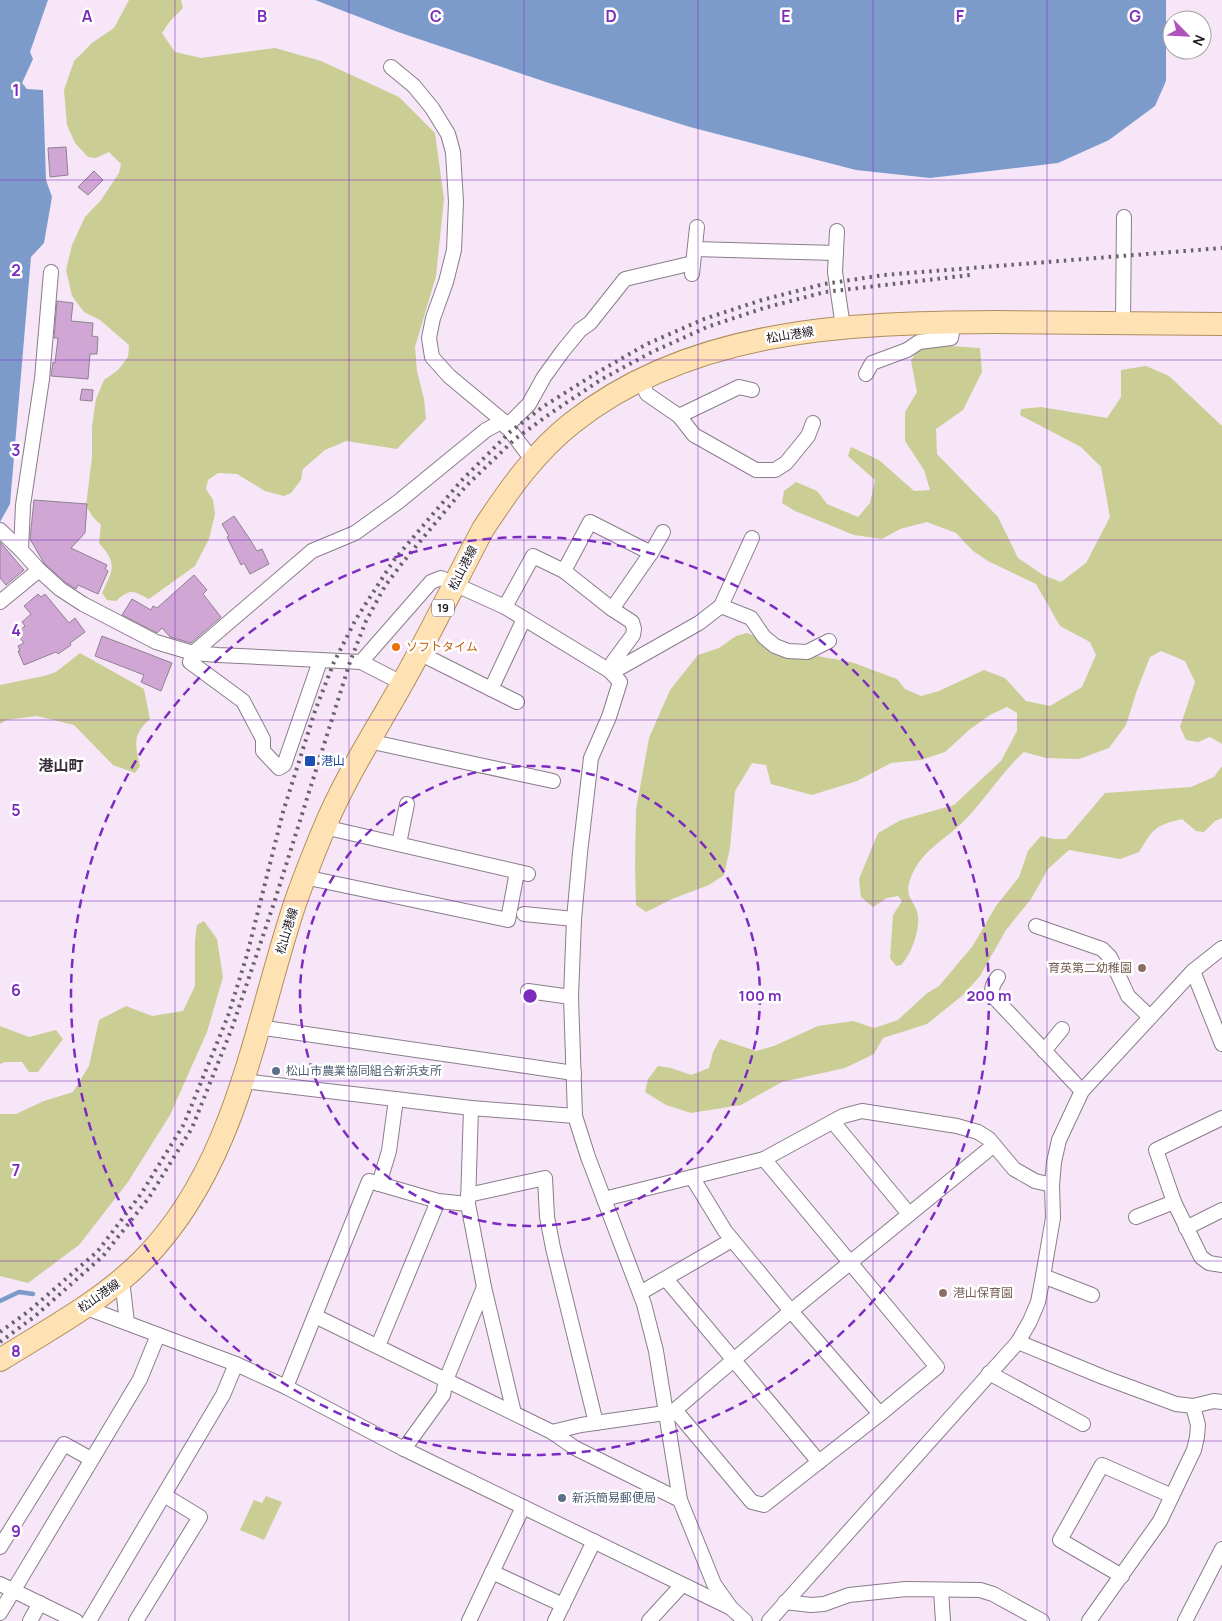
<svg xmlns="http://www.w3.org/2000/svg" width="1222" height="1621" font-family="Manrope,'Noto Sans JP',sans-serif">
	<rect width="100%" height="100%" fill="#f6e6f8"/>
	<g fill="#cacd94">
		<path d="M129,0H181L183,8L170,21L162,33L175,52L201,58L275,48L321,61L399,97L435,133L444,199L436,276L415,347L417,371L424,399L426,419L397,449L346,441L325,450L303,469L301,480L291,493L284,496L265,491L237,474L218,473L208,480L206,489L213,500L215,514L209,539L195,566L149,599C133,591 131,588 116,601L107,600L102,593C113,569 118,564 99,543L101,525L93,517L86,506L92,457V426L96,399L104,380L118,370L128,357L129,345L100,320L84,312L72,296L66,270L72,245L85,217L101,200L119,173L121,164L109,152L96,158L88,157L75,143L67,125L64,90L74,61L92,43L114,28Z"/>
		<path d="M920,344L980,348L982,372L963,410L936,429L937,454L998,517L1018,558L1043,575L1061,582L1086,563L1110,517L1101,467L1081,447L1020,415L1021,409L1041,407L1107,418L1121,397V370L1146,366L1169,376L1222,426V744L1210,737L1198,742L1186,740L1180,727L1195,682L1185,661L1161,651L1150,657L1137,690L1126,725L1109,748L1079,759L1046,758L1024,752C1002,772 987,797 966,819C946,840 920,850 910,880C905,895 911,897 916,909C923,924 912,954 901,965L896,966L890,958L893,915L902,901L898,896L887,898L873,907L861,897L859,879L878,833L901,820L954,805L1001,761L1017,731V713L1007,707L990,715L969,730L945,752L921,760L891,763L857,781L812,795L771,784L766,765L752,763L735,791L730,848L724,875L709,885L672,899L646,912L636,905L635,866L636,810L649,738L670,690L698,655L719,648L736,636L747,633L794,652L851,662L897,679L905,689L921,696L939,691L984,670L1005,678L1026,701L1050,706L1082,687L1096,655L1090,642L1060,626L1036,584L988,561L973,551L956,533L927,522L900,529L882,539L854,535L795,511L782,503L784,491L796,482L817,491L827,504L858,517L870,503L875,480L848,456L851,447L879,460L914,491L930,490L924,470L905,441V412L917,392L911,361Z"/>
		<path d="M80,653L144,689L150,719C132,735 135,744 140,766L135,773L113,765L74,725L37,716L6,720L0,724V685L44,676L56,672Z"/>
		<path d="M1222,766V818L1215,821L1204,832L1196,831L1182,819C1154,826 1154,828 1139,852L1120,859L1069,850L1048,869L1031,899L1006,930L980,976L963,995L927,1024L883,1038L874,1054L845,1068L782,1082L741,1105L691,1113L666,1105L645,1092L648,1079L658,1066L671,1068L691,1075L709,1068L713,1052L720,1039L756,1051L774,1046L818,1026L853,1021L874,1028L898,1020L926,994L939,986L972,947L996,906L1019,877L1028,851L1041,836L1054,839H1066L1105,793L1191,787L1214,777Z"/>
		<path d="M204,921L217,939L223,977L207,1032L170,1115L128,1182L79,1245L28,1283L0,1276V1114H16L44,1101L73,1092L89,1066L99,1020L126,1006L152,1016L183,1011L195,986V940L197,925Z"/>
		<path d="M0,1026L29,1037L56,1030L63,1039L38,1072H29L22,1062H5L0,1064Z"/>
		<path d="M266,1496L282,1502L264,1540L240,1530L254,1500L262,1503Z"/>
	</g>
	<g fill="#7c9bcb">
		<path d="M0,0H48L30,52L33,59L22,83L27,89L43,90L46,180L52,197L44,243L31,257L10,504L0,522Z"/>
		<path d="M315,0H1166V81L1155,106L1109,140L1058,163L930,178L856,170L690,127L549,83L398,32Z"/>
	</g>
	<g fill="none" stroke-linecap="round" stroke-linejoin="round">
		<path stroke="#7c9bcb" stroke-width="4.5" d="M0,1301L19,1292L33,1294"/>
	</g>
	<g fill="#cfa6d4" stroke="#908192">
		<path d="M66,147L68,175L50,177L48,148Z"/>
		<path d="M94,171L103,180L88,195L78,187Z"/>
		<path d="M57,301L73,303L71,321L93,323L92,336L98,337L97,354H90L88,379L51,376L53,362L55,363L58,338H54Z"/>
		<path d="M82,389L93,390L92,401L80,400Z"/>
		<path d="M34,500L87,504L85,533L71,548L107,565L105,569L108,571L98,594L78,585L76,589L65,582L44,563L30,539Z"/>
		<path d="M234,516L249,538L257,551L262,549L269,564L250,574L244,563L241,565L227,537L229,536L222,524Z"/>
		<path d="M0,542L24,570L6,585L0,578Z"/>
		<path d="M194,575L207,590L203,594L221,617L191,643L170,637L162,628L157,633L122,615L132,599L151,610L153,606L157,608Z"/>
		<path d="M38,594L41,597L45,594L69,623L75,618L85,632L70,643L71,645L58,654L56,652L24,665L18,651H20L18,646L24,643L16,633L25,626L22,622L31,614L24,606Z"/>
		<path d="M102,636L172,663L161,691L141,682L144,675L95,656Z"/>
	</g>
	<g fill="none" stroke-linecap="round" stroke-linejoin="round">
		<defs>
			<g id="street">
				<path d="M391,67L414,86L432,108L448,134L453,152L456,202L454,250L446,282L433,318L429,338L432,357L449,376L503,421L533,461"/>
				<path d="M837,231L835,272L843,327"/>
				<path d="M695,249L836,253"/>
				<path d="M51,272L42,379L23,505L21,550L39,570L60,589L83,604L156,642L193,653L218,655L361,662L402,683"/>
				<path d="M692,274L697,227"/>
				<path d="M1123,322L1124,217"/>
				<path d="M866,374L872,363L907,350L919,342L951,338L954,323"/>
				<path d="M641,381L647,394L679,416L694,435L756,470H775L786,463L808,436L813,423"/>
				<path d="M679,416L739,387L752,390"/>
				<path d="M506,427L529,404L544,377L562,352L580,330L590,323L625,279L693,263"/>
				<path d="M0,530L21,550"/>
				<path d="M564,571L590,522L651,553"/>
				<path d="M0,602L39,570"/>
				<path d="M721,606L752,538"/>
				<path d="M505,607L533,556L564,571L612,609"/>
				<path d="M419,653L517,702"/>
				<path d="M320,661L284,765L279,768L263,751V739L243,701L190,662L193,653L312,551L355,533L398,502L486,430L503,421"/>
				<path d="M361,662L431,582L441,578L505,607L610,671L620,682L609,717L591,758L580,853L574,919L571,997L575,1116L588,1157L644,1304L656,1351L680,1500L714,1584L731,1608L745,1621"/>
				<path d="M610,671L616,670L699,623L721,606L751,618L764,637L775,646L788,651L807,652L829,641"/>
				<path d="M610,671L613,662L633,635L634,629L632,622L612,609L651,553L663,532"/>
				<path d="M491,689L524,619"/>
				<path d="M368,741L553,781"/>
				<path d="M324,827L528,874"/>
				<path d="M399,844L407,804"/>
				<path d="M304,877L508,920L517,872"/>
				<path d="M524,914L574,919"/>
				<path d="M1036,926L1102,949L1110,957L1128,996L1150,1017"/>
				<path d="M1193,971L1222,1044"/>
				<path d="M998,977C993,984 990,989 994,997L1082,1091"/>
				<path d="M528,991L571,997"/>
				<path d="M258,1027L574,1073"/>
				<path d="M1044,1051L1062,1029"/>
				<path d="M243,1081L471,1108L575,1116"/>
				<path d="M1222,1118L1156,1150L1174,1202L1201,1257L1209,1263L1222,1265"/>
				<path d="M833,1122L909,1214"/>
				<path d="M692,1177L725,1231L791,1311L880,1414"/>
				<path d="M379,1184L389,1151L396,1099"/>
				<path d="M468,1195L545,1178L547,1217L553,1248L596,1423"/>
				<path d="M604,1199L764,1159L843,1116L862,1111L957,1126L978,1132L989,1139L1014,1169L1035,1181L1052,1185"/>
				<path d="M1136,1217L1174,1202"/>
				<path d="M1186,1228L1222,1210"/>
				<path d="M1043,1276L1092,1295"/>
				<path d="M122,1279L127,1323"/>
				<path d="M666,1279L819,1462"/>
				<path d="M484,1287L514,1413"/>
				<path d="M640,1293L732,1240"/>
				<path d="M84,1307L236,1364L286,1387L404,1449L731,1608"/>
				<path d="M315,1316L552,1432L575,1448L680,1500"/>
				<path d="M1018,1342L1103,1377L1176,1404L1193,1406L1214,1401L1222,1402"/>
				<path d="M378,1346L438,1201"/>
				<path d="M989,1373L1083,1424"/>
				<path d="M286,1387L369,1181L438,1201L468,1204"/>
				<path d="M675,1410L752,1502L764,1505L880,1414L937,1367L764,1159"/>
				<path d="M552,1432L581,1425L665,1413L675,1410L791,1311L994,1145"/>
				<path d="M404,1449L443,1395L446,1380L484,1287L468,1204L471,1108"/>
				<path d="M0,1547L64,1444L91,1459"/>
				<path d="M492,1572L563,1605"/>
				<path d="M1122,1576L1060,1540L1102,1465L1172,1496"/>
				<path d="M0,1584L76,1621"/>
				<path d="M941,1590L943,1621"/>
				<path d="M785,1602L811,1605L824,1604L849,1595L906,1589L980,1590L993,1594L1042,1621"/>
				<path d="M0,1613L140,1379L158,1335"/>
				<path d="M30,1621L40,1603"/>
				<path d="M89,1621L223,1395L236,1364"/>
				<path d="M136,1621L200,1517L164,1495"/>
				<path d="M469,1621L523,1507"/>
				<path d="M555,1621L594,1541"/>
				<path d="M649,1621L682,1585"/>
				<path d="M769,1621L1018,1342L1030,1321L1038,1302L1043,1276L1053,1218L1052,1185L1054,1162L1059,1140L1082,1091L1193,971L1222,948"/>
				<path d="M1089,1621L1160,1521L1194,1450L1197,1437L1198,1425L1193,1406"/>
				<path d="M1185,1621L1222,1549"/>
			</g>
			<path id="primary" d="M0,1360C48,1330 102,1301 142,1261C233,1170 253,1036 290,919C299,889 311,860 323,831C344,779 375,732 403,682C431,632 456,580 483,529C508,491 535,452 572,423C692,328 849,323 994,322C1070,322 1146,323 1222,324"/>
		</defs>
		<use href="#street" stroke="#8b7d8d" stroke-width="16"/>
		<use href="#primary" stroke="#af8e5e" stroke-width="24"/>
		<use href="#street" stroke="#fff" stroke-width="14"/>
		<use href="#primary" stroke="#fee2b3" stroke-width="22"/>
		<g stroke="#6b616c" stroke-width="4" stroke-dasharray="2.5 5" stroke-linecap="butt">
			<path d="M0,1332L29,1311L98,1251L141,1194L184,1124L228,1016L247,955L283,812L315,711L334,662L356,619L394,560L461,481L510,432L544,406L598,372L647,344L704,319L762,300L824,284L884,275L1222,248"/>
			<path d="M0,1342L34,1317L103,1256L148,1199L192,1128L232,1028L275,900L350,662L366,621L385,586L403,562L466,486L515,439L551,413L602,379L652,352L707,327L764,308L825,292L970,275"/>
		</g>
	</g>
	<path fill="none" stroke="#7b2cbf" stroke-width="1" stroke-opacity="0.55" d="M175,0V1621M349,0V1621M524,0V1621M698,0V1621M873,0V1621M1047,0V1621M0,180H1222M0,360H1222M0,540H1222M0,720H1222M0,901H1222M0,1081H1222M0,1261H1222M0,1441H1222"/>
	<g fill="none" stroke="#7b2cbf" stroke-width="2.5" stroke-dasharray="9 6">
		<circle cx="530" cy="996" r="230"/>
		<circle cx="530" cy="996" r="459"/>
	</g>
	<circle fill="#e8710a" stroke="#fff" stroke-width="2" cx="396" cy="647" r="5"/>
	<rect fill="#1a4fb4" stroke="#fff" stroke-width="2" x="304" y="755" width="12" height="12" rx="2.5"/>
	<g fill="#8d6e63" stroke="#fff" stroke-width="2">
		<circle cx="1142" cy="968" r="5"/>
		<circle cx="943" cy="1293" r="5"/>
	</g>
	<g fill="#5c6f8a" stroke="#fff" stroke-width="2">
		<circle cx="276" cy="1071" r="5"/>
		<circle cx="562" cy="1498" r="5"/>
	</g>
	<g text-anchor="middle" stroke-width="5" stroke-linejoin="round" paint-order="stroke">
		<rect fill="#fff" stroke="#605c61" stroke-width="1" x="432" y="599.5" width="22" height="17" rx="4"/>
		<g font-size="11" font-weight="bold" fill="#1c161d">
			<text x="443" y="612">19</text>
		</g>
		<g font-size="12" fill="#1c161d" stroke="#fff">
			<text transform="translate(790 335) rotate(-9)" y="4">松山港線</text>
			<text transform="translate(463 568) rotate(-63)" y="4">松山港線</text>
			<text transform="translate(287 931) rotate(-73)" y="4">松山港線</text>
			<text transform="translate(99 1296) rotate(-35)" y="4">松山港線</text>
		</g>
		<g font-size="12" fill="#c56008" stroke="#fff" text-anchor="start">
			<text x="406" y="651">ソフトタイム</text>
		</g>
		<g font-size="12" fill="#164399" stroke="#fff" text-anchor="start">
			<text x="321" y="765">港山</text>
		</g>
		<g font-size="12" fill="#785e54" stroke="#fff" text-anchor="end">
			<text x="1132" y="972">育英第二幼稚園</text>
			<text x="953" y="1297" text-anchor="start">港山保育園</text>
		</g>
		<g font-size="12" fill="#4e5e75" stroke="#fff" text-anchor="start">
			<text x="286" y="1075">松山市農業協同組合新浜支所</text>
			<text x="572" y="1502">新浜簡易郵便局</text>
		</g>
		<g font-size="15" font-weight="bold" fill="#3a2d3b" stroke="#fff">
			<text x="61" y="771">港山町</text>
		</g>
	</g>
	<g font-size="16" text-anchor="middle" font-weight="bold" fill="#7b2cbf" stroke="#fff" stroke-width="5" stroke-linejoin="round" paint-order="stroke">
		<text x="87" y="22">A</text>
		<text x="262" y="22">B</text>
		<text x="436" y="22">C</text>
		<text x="611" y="22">D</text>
		<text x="786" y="22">E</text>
		<text x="960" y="22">F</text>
		<text x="1135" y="22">G</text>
		<text x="16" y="96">1</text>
		<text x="16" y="276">2</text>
		<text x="16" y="456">3</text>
		<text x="16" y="636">4</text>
		<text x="16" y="816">5</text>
		<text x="16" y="996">6</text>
		<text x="16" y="1176">7</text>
		<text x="16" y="1357">8</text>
		<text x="16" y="1537">9</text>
	</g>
	<circle cx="530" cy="996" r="8" fill="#7b2cbf" stroke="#fff" stroke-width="2.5"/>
	<g font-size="15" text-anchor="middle" font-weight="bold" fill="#7b2cbf" stroke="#fff" stroke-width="5" stroke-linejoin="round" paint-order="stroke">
		<text x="760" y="1001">100 m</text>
		<text x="989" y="1001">200 m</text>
	</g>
	<g transform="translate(1187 35) rotate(114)"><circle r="24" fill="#ffffff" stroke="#a4a2a5"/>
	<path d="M0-4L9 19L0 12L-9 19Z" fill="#b153bc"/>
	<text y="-8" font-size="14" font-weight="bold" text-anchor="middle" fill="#1c161d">N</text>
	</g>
</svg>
